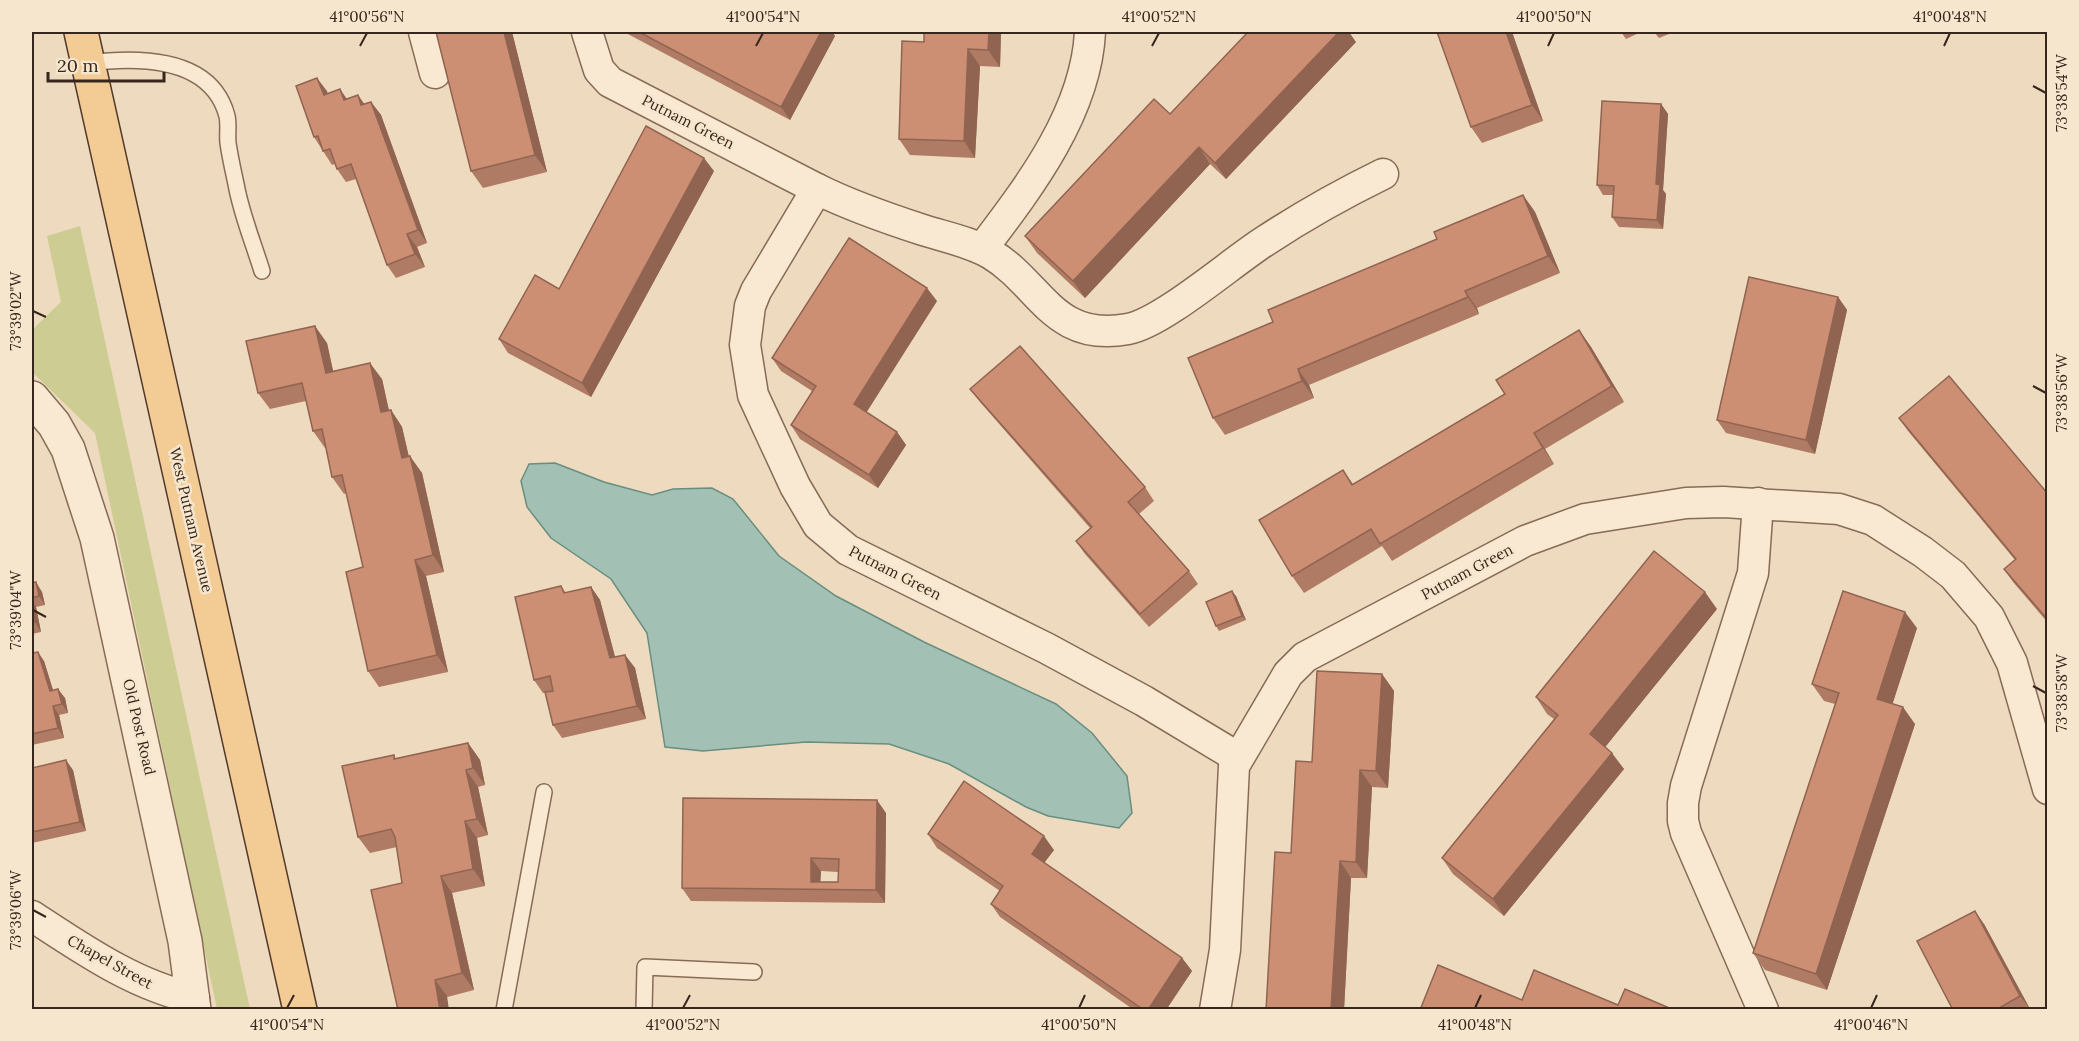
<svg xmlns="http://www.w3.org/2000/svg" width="2079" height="1041" font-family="Lora,serif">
	<rect width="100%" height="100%" fill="#eedbbf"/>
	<path fill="#cccc93" d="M80,226L250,1009H217L95,433L32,372V330L61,302L47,236Z"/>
	<path fill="#a2c0b4" stroke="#698e80" stroke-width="1.5" d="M555,463L604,482L652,495L673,489L712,488L733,499L779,556L836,596L924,642L1056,704L1092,733L1127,776L1132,813L1119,828L1048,816L1026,807L949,764L889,744L806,742L703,751L665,747L647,633L611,579L551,538L527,507L521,481L529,464Z"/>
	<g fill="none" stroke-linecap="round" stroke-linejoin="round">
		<defs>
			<g id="service">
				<path d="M88,63C137,57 211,56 227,116C229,124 227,134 228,143C230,157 233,170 236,184C241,213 253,242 262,271"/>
				<path d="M504,1010L544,792"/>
				<path d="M644,1010L645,967L754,972"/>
			</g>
			<g id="minor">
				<path d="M424,32L435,73"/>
				<path d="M587,32L599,70L610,82L817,189L756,291L750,306L745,345L753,395L795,486L818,525L848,550L1046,648L1144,701L1237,757"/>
				<path d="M817,189C851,206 886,218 923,230C945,237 971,242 991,254C1041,284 1053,343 1128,329C1162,323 1232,262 1265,241C1303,216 1342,194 1383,174"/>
				<path d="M982,249C1029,187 1086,113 1090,32"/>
				<path d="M1758,503L1753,573L1686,786L1683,803V821L1686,833L1763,1010"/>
				<path d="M32,916C81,948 135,986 194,998"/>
				<path d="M1215,1010L1225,950L1234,766L1288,674L1305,657L1525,541L1585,519L1686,503L1723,502L1839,509L1873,520L1923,552L1953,575L1989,617L2012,663L2048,789"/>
			</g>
			<path id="tertiary" d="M32,398L54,424L68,449L97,538L185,941L194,1010"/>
			<path id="primary" d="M81,32L300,1010"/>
		</defs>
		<use href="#service" stroke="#876b57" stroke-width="18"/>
		<use href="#minor" stroke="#876b57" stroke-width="33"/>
		<use href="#tertiary" stroke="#876b57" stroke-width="36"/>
		<use href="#primary" stroke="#543a2c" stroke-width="36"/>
		<use href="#service" stroke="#f9e9d2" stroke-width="15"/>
		<use href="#minor" stroke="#f9e9d2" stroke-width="30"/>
		<use href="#tertiary" stroke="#f9e9d2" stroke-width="33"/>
		<use href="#primary" stroke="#f3cb95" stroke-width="33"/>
	</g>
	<g fill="#b07b64" fill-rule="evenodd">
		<path d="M436,32H512L547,172L483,188L471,171Z"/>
		<path d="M624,32H832L835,36L790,120Z"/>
		<path d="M924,32H1001L1000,67L980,66L975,158L910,155L899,139L924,42Z"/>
		<path d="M1437,32H1512L1543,121L1482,143L1471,127Z"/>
		<path d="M1621,32H1641L1626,39Z"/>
		<path d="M1654,32H1674L1659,38Z"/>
		<path d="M1356,42L1226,179L1210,164L1085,298L1037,253L1025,236L1170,114Z"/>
		<path d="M327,91V93L347,99L358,95L364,104L371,102L381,115L427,243L417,247L425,267L396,278L387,265L356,179L346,182L337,169L335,164L332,165L314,137Z"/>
		<path d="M1661,104L1668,114L1663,190L1666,194L1663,229L1619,227L1612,217L1614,195H1603L1597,185Z"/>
		<path d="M714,171L591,397L508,353L499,339Z"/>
		<path d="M1523,195L1535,212L1560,273L1477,308L1479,314L1309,385L1314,398L1225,435L1213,418L1273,322Z"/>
		<path d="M1838,297L1847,310L1815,454L1726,433L1717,420Z"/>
		<path d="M937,301L866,412L897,432L906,445L878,488L800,439L791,425L812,391L781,371L772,358Z"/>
		<path d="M1579,330L1591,347L1624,402L1545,449L1554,464L1392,561L1382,546L1304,593L1292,576L1343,470L1353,484L1505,394Z"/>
		<path d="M327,343L333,371L382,379L389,411L391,410L402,427L409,457L422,473L444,572L426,576L448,672L379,687L368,671L363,567L346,493L344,494L332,477L326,447L325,448L313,431L306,401L270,409L258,393Z"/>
		<path d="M970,389L1145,487L1154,501L1139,514L1189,571L1198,584L1149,627L1085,554L1076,541L1090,528L980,402Z"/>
		<path d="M1899,418L2048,494V623L2013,582L2004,569L2015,560L1908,431Z"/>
		<path d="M32,577L33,583L42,592L45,605L36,607L41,632L32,634Z"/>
		<path d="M561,586L566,593L591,587L600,600L615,657L625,655L635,668L646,719L562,738L553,725L545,693H543L534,680Z"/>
		<path d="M1236,596L1246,620L1219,631L1216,626Z"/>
		<path d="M1717,609L1605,747L1624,769L1504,916L1453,874L1442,858L1554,719L1547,714L1536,697Z"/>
		<path d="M1917,628L1892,704L1915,724L1827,990L1765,970L1753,953L1835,704L1824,701L1812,684Z"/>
		<path d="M32,653L44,661L53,690L65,698L68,713L59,715L64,738L32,745Z"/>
		<path d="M1382,674L1394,691L1388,788L1372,787L1367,878H1351L1344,1010H1266L1291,853Z"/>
		<path d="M468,743L480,760L485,785L478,787L488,835L477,838L485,886L452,893L474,990L398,1010L402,883L397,847L370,853L358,837L394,755L396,759Z"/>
		<path d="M32,768L73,770L86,831L32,843Z"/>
		<path d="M886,813L885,903L691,901L682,888ZM821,871L838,872V882H820Z"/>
		<path d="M928,834L1054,850L1044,863L1182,958L1192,971L1166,1010H1134L1000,917L991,904L1000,891L937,848Z"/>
		<path d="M1984,924L2030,1009L1953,1010Z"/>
	</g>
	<g fill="#906451">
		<path d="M504,32H512L547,172L535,155Z"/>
		<path d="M821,32H832L835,36L790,120L781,107Z"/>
		<path d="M989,32H1001L1000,67L988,50Z"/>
		<path d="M1339,32H1349L1356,42L1226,179L1215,163Z"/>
		<path d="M1506,32H1512L1543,121L1532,105Z"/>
		<path d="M968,49L980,66L975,158L964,141Z"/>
		<path d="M317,78L327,91L333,108L324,95Z"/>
		<path d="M340,89L349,102L344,100Z"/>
		<path d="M358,95L367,108L361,105Z"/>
		<path d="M371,102L381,115L427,243L418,230Z"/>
		<path d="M1661,104L1668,114L1663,190L1666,194L1663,229L1657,220L1656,184Z"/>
		<path d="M1199,147L1210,164L1085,298L1073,281Z"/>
		<path d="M704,158L714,171L591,397L582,383Z"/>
		<path d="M1523,195L1535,212L1560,273L1548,256Z"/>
		<path d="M407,234L417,247L425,267L415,254Z"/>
		<path d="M927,288L937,301L863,418L854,404Z"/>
		<path d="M1465,291L1477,308L1479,314L1468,297Z"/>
		<path d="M1838,297L1847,310L1815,454L1806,440Z"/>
		<path d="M315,326L327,343L337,389L326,373Z"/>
		<path d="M1579,330L1591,347L1624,402L1612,386Z"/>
		<path d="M370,363L382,379L393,429L381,412Z"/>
		<path d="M1298,369L1309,385L1314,398L1302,381Z"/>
		<path d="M391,410L402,427L413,475L402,458Z"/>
		<path d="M897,432L906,445L878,488L869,475Z"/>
		<path d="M1534,433L1545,449L1554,464L1543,448Z"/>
		<path d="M410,456L422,473L444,572L433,555Z"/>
		<path d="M415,560L426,576L448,672L437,655Z"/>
		<path d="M36,582L42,592L45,605L39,596Z"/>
		<path d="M591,587L600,600L619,672L610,658Z"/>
		<path d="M1232,591L1236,596L1246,620L1242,616Z"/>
		<path d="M1705,592L1717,609L1602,751L1590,734Z"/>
		<path d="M32,601L36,607L41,632L35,622L32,608Z"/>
		<path d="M1905,612L1917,628L1889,715L1877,699Z"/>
		<path d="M38,652L44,661L56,700L50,691Z"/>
		<path d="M625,655L635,668L646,719L637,706Z"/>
		<path d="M1382,674L1394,691L1388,788L1376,771Z"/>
		<path d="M58,689L65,698L68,713L62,704Z"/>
		<path d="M53,706L59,715L64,738L58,728Z"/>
		<path d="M1903,707L1915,724L1827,990L1816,974Z"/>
		<path d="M468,743L480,760L485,785L473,768Z"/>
		<path d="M1612,753L1624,769L1504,916L1493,899Z"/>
		<path d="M66,760L73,770L86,831L80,822Z"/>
		<path d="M466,770L478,787L488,835L477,819Z"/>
		<path d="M1360,770L1372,787L1367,878L1356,862Z"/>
		<path d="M877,800L886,813L885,903L876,890Z"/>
		<path d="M465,821L477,838L485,886L473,869Z"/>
		<path d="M1044,836L1054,850L1041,867L1032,854Z"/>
		<path d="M811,858L821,871L820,889L811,882Z"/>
		<path d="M1340,861L1351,878L1344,1010H1331Z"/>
		<path d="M441,876L452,893L474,990L462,973Z"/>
		<path d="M1975,911L1984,924L2030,1009L2020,996Z"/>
		<path d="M1182,958L1192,971L1166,1010H1148Z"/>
		<path d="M435,980L447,996L449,1010H440Z"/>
	</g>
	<g fill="#cd8f74" stroke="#906451" stroke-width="1.5" fill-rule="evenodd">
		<path d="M436,32H504L535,155L471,171Z"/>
		<path d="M639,32H821L781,107Z"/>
		<path d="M924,32H989L988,50L968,49L964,141L899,139L902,41L924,42Z"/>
		<path d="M1248,32H1339L1215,163L1199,147L1073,281L1025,236L1154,99L1170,114Z"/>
		<path d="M1437,32H1506L1532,105L1471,127Z"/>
		<path d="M317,78L324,95L340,89L344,100L358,95L361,105L371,102L418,230L407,234L415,254L387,265L351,164L337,169L330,149L323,151L318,136L314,137L296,86Z"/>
		<path d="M1602,101L1661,104L1656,184L1660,185L1657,220L1612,217L1614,186L1597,185Z"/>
		<path d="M646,126L704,158L582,383L499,339L535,275L559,289Z"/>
		<path d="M1523,195L1548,256L1465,291L1468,297L1298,369L1302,381L1213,418L1188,358L1273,322L1268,310L1437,239L1434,232Z"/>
		<path d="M849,238L927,288L854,404L897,432L869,475L791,425L816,386L772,358Z"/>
		<path d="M1749,277L1838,297L1806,440L1717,420Z"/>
		<path d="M315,326L326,373L370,363L381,412L391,410L402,458L410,456L433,555L415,560L437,655L368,671L346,572L363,567L342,475L332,477L322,429L313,431L302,383L258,393L246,341Z"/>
		<path d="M1579,330L1612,386L1534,433L1543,448L1380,544L1371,529L1292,576L1259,520L1343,470L1352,485L1505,394L1496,380Z"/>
		<path d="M1020,346L1145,487L1128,502L1189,571L1140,614L1076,541L1092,527L970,389Z"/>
		<path d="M1949,376L2048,494V620L2004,569L2016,559L1899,418Z"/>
		<path d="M1654,551L1705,592L1590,734L1612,753L1493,899L1442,858L1558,715L1536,697Z"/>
		<path d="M36,582L39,596L32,598V583Z"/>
		<path d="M561,586L564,593L591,587L610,658L625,655L637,706L553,725L545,692L553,691L550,676L534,680L515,597Z"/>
		<path d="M1232,591L1242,616L1216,626L1206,602Z"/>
		<path d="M1843,591L1905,612L1877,699L1903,707L1816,974L1753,953L1839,693L1812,684Z"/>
		<path d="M32,608L35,622L32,623Z"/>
		<path d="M38,652L50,691L58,689L62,704L53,706L58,728L32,734V653Z"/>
		<path d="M1317,671L1382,674L1376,771L1360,770L1356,862L1340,861L1331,1010H1266L1275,852L1291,853L1296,761L1312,762Z"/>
		<path d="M468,743L473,768L466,770L477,819L465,821L473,869L441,876L462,973L435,980L440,1010H398L371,890L402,883L395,837L391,829L358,837L342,766L394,755V759Z"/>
		<path d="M66,760L80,822L32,832V768Z"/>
		<path d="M964,781L1044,836L1032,854L1182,958L1148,1010H1144L991,904L1003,886L928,834Z"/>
		<path d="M683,798L877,800L876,890L682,888ZM811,858L839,859L838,882H811Z"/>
		<path d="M1975,911L2020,996L1996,1010H1953L1917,941Z"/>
		<path d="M1438,965L1522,1000L1534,970L1618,1005L1625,989L1674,1010H1420Z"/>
	</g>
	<path fill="none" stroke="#36261c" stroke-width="2" d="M360,46L367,33M756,46L763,33M1152,46L1159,33M1548,46L1554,33M1944,46L1950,33M2033,86L2046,93M33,311L46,317M2033,386L2046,393M33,610L46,617M2033,686L2046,693M33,910L46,917M287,1008L294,995M683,1008L690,995M1079,1008L1085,995M1475,1008L1481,995M1871,1008L1877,995"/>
	<g text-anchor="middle" stroke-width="5" stroke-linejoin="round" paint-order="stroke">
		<g font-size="15" fill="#36261c" stroke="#f6e6ce">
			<text transform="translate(688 122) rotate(27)" y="5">Putnam Green</text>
			<text transform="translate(191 520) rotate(77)" y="5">West Putnam Avenue</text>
			<text transform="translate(1467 572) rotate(-28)" y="5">Putnam Green</text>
			<text transform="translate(895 573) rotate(27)" y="5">Putnam Green</text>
			<text transform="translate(139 727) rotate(77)" y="5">Old Post Road</text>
			<text transform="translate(110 962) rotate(29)" y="5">Chapel Street</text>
		</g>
	</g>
	<rect width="2079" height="1041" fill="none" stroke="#f6e6ce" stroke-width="66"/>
	<path d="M48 72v9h116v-9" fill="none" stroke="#36261c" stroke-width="3"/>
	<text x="57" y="72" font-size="18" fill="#36261c" stroke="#f6e6ce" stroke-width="4.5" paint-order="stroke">20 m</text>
	<rect x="33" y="33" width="2013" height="975" fill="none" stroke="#36261c" stroke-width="2"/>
	<g font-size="15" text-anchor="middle" fill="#36261c">
		<text x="367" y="22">41°00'56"N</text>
		<text x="763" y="22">41°00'54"N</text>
		<text x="1159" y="22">41°00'52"N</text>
		<text x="1554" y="22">41°00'50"N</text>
		<text x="1950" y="22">41°00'48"N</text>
		<text transform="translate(2062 93) rotate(-90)" y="5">73°38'54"W</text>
		<text transform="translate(16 311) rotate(-90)" y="5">73°39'02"W</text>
		<text transform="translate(2062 393) rotate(-90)" y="5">73°38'56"W</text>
		<text transform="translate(16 610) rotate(-90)" y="5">73°39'04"W</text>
		<text transform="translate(2062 693) rotate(-90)" y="5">73°38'58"W</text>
		<text transform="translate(16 910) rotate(-90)" y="5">73°39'06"W</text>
		<text x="287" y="1030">41°00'54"N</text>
		<text x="683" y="1030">41°00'52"N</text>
		<text x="1079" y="1030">41°00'50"N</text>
		<text x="1475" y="1030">41°00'48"N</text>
		<text x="1871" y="1030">41°00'46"N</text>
	</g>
</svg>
